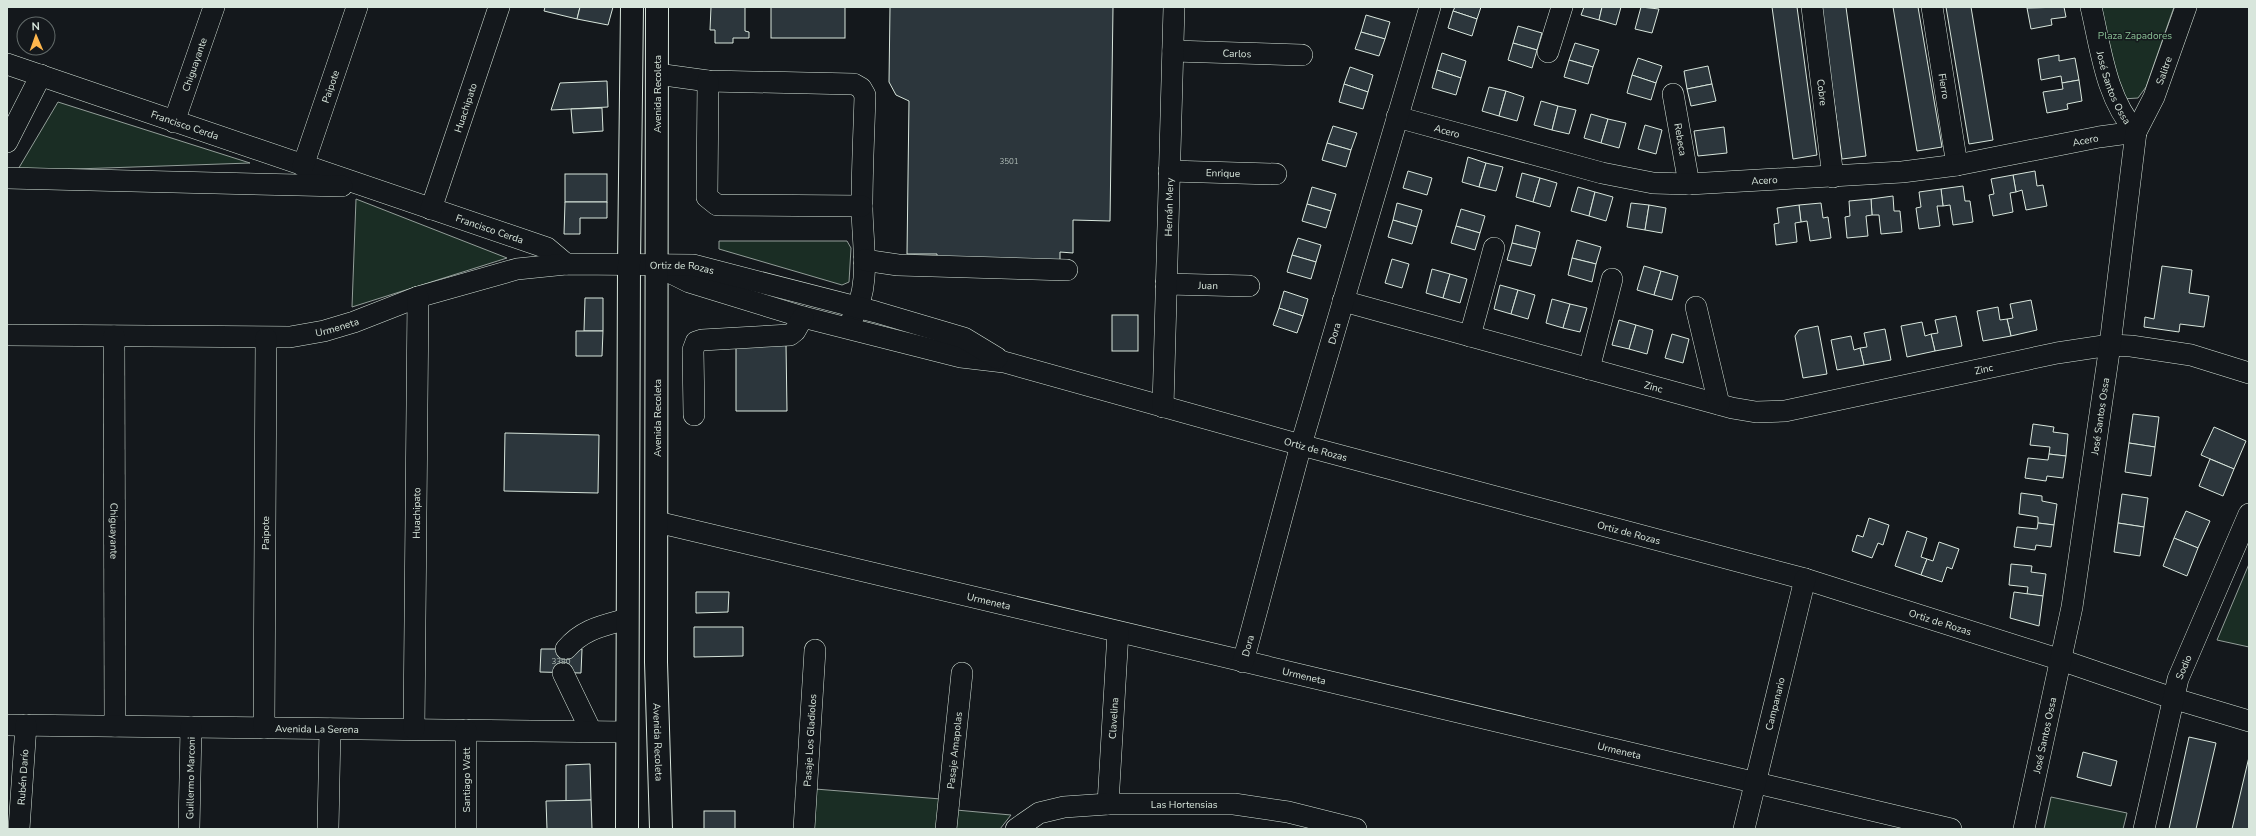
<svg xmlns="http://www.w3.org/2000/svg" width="2256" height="836" font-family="'Nunito Sans',sans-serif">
	<rect width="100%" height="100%" fill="#14181c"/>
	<g fill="#1a2d24" stroke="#939e99">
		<path d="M2100,7H2174L2146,87L2138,98L2122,99Z"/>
		<path d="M58,102L250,163L17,171Z"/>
		<path d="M356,199L507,258L352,307Z"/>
		<path d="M719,241H847L851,248L849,282L842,285L719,249Z"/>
		<path d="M2249,564V647L2217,640Z"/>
		<path d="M815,789L941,799L938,829H812Z"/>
		<path d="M2051,797L2127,813L2123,829H2044Z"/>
		<path d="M956,810L1011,815L1000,829H954Z"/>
	</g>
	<g fill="#2c363c" stroke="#d8e6dc">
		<path d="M545,7H580L577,19L544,11Z"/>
		<path d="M580,7H613L608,25L577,19Z"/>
		<path d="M711,7H745V31L749,32V38H733V43H715V30H710Z"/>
		<rect x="771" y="7" width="74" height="31"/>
		<path d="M890,7H1113L1110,221L1073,220V253L1060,252V263L937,261V254H907L909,101L896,95L889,82Z"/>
		<path d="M1455,7H1481L1477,19L1453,11Z"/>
		<path d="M1584,7H1602L1599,20L1581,15Z"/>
		<path d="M1602,7H1621L1616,25L1599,20Z"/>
		<path d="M1641,7L1659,9L1652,33L1635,29Z"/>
		<path d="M1772,7H1797L1817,155L1793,159Z"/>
		<path d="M1821,7H1846L1866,156L1842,159Z"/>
		<path d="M1893,7H1918L1942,147L1917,151Z"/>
		<path d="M1946,7H1971L1993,140L1969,144Z"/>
		<path d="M2064,7L2066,17L2051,19L2052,25L2031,29L2027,8Z"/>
		<path d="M1453,11L1477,19L1472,36L1448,28Z"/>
		<path d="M1366,15L1390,22L1385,39L1361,32Z"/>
		<path d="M1518,26L1542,33L1537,50L1513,43Z"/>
		<path d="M1361,32L1385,39L1379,56L1355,49Z"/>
		<path d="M1513,43L1537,50L1532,68L1508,60Z"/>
		<path d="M1575,43L1599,50L1593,67L1569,60Z"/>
		<path d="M1442,53L1466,61L1461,78L1437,70Z"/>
		<path d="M2059,55V61L2075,58L2079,80L2062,83L2061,76L2041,80L2038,59Z"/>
		<path d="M1638,58L1662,66L1656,83L1632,75Z"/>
		<path d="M1569,60L1593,67L1588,84L1564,77Z"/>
		<path d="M1708,66L1712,84L1687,89L1684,71Z"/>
		<path d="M1350,67L1373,75L1368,92L1344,84Z"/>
		<path d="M1437,70L1461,78L1456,95L1432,88Z"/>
		<path d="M1632,75L1656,83L1651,100L1627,93Z"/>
		<path d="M2079,80L2082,101L2067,104L2068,109L2047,113L2043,92L2063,89L2062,83Z"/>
		<path d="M607,81L608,107L551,110L560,83Z"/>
		<path d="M1344,84L1368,92L1363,109L1339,102Z"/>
		<path d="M1712,84L1716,101L1691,106L1687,89Z"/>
		<path d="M1489,87L1506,91L1499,116L1482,111Z"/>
		<path d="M1506,91L1524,97L1517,121L1499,116Z"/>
		<path d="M1541,101L1558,106L1552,130L1534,125Z"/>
		<path d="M1558,106L1576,110L1569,134L1552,130Z"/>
		<path d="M602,108L603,131L573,133L571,109Z"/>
		<path d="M1591,114L1608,119L1601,143L1584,138Z"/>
		<path d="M1608,119L1626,123L1619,148L1601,143Z"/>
		<path d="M1645,125L1662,130L1656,154L1638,149Z"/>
		<path d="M1333,126L1357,133L1351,150L1327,143Z"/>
		<path d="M1724,127L1727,153L1698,156L1694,131Z"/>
		<path d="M1327,143L1351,150L1346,167L1322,160Z"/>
		<path d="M1468,157L1486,163L1479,187L1462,182Z"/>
		<path d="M1486,163L1503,167L1496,191L1479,187Z"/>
		<path d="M1408,171L1432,178L1427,195L1403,188Z"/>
		<path d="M2035,171L2037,186L2043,185L2047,206L2026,210L2022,190L2016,192L2013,175Z"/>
		<path d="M1522,173L1540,178L1533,202L1516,197Z"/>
		<rect x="565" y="174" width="42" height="28"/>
		<path d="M2013,175L2016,192L2010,193L2013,212L1993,216L1989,195L1994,194L1991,179Z"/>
		<path d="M1540,178L1557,183L1550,207L1533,202Z"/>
		<path d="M1963,186L1965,201H1970L1973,222L1953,225L1950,205L1943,206L1941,189Z"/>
		<path d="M1312,187L1336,194L1331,211L1307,204Z"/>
		<path d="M1578,187L1595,192L1589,216L1571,211Z"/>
		<path d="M1941,189L1943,206H1937L1940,226L1919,229L1916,208L1921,207L1919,192Z"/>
		<path d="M1595,192L1613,197L1606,221L1589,216Z"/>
		<path d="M1893,196L1894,211H1900L1902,232L1881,234L1879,215H1872L1871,199Z"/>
		<path d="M1871,199L1872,215L1866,216L1868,236L1847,238L1845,217L1850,216L1849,201Z"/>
		<path d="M565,202H607V218H580V234H564Z"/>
		<path d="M1397,203L1422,210L1417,227L1393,220Z"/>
		<path d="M1631,203L1649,205L1645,230L1627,227Z"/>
		<path d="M1821,203L1823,218L1828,217L1831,238L1810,241L1807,221L1801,222L1799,205Z"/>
		<path d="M1307,204L1331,211L1326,228L1302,221Z"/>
		<path d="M1649,205L1666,208L1662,233L1645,230Z"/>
		<path d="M1799,205L1801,222L1795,223L1797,242L1776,245L1774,224L1779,223L1777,208Z"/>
		<path d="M1461,209L1485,216L1480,233L1456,226Z"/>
		<path d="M1393,220L1417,227L1412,244L1388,237Z"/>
		<path d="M1516,225L1540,232L1536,249L1512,243Z"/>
		<path d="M1456,226L1480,233L1475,250L1451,243Z"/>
		<path d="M1298,238L1321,245L1316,262L1292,255Z"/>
		<path d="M1577,240L1601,247L1596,264L1572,258Z"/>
		<path d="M1512,243L1536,249L1531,266L1507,260Z"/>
		<path d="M1292,255L1316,262L1311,279L1287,272Z"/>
		<path d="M1572,258L1596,264L1592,282L1568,275Z"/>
		<path d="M1392,259L1409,264L1402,288L1385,283Z"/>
		<path d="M1644,266L1661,271L1654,295L1637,290Z"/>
		<path d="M2162,266L2192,270L2189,293L2209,296L2204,327L2180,324L2179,332L2144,327L2145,317L2154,319Z"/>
		<path d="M1432,269L1450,274L1443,298L1426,293Z"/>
		<path d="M1661,271L1678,276L1672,300L1654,295Z"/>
		<path d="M1450,274L1467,279L1460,303L1443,298Z"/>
		<path d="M1500,285L1518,290L1511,314L1494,309Z"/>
		<path d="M1518,290L1535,295L1528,319L1511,314Z"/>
		<path d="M1284,291L1308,299L1303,316L1279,308Z"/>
		<path d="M585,298H603V331H584Z"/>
		<path d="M1552,299L1570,304L1563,328L1546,323Z"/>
		<path d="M2031,300L2037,330L2011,336L2007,319L2013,318L2010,304Z"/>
		<path d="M1570,304L1587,308L1580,332L1563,328Z"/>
		<path d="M1998,307L2000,320L2007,319L2011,336L1983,341L1977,311Z"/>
		<path d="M1279,308L1303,316L1297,333L1273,325Z"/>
		<rect x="1112" y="315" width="26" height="36"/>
		<path d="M1956,316L1962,346L1935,351L1931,334L1938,333L1935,320Z"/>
		<path d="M1619,320L1636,325L1629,349L1612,345Z"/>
		<path d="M1922,322L1925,336L1931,334L1935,351L1907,357L1901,326Z"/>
		<path d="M1636,325L1653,330L1647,354L1629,349Z"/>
		<path d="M1818,326L1827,374L1803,378L1795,336L1799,330Z"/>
		<path d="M1885,329L1891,360L1864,365L1860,348L1867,347L1864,333Z"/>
		<path d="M576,331H603L602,356H576Z"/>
		<path d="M1672,334L1689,339L1683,363L1665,358Z"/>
		<path d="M1851,336L1854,350L1860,348L1864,365L1837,370L1831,340Z"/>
		<path d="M786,344L787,411H736V345Z"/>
		<path d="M2133,414L2159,417L2155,447L2129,443Z"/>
		<path d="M2033,424L2054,427L2053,432L2068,434L2066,456L2049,454L2050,447L2030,445Z"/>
		<path d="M2214,427L2246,441L2234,469L2201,455Z"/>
		<path d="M505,433L599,435L598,493L504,491Z"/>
		<path d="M2129,443L2155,447L2151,476L2125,472Z"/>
		<path d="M2049,454L2066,456L2063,478L2047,476L2046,481L2025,478L2028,458L2048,460Z"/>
		<path d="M2210,459L2234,469L2223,496L2199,486Z"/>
		<path d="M2021,493L2042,496V501L2057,504L2054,525L2038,523V517L2019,514Z"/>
		<path d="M2122,494L2148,498L2144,527L2118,523Z"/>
		<path d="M2186,511L2210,521L2198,548L2174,538Z"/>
		<path d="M1869,518L1889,525L1883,545L1878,543L1872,558L1852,551L1857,535L1863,537Z"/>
		<path d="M2038,523L2054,525L2051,547L2036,545L2035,550L2014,547L2017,527L2037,529Z"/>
		<path d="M2118,523L2144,527L2140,556L2114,552Z"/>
		<path d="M1907,531L1927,538L1921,557L1927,559L1921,575L1895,566Z"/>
		<path d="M2174,538L2198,548L2187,576L2163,566Z"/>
		<path d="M1939,542L1959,549L1952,569L1947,567L1942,582L1921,575L1927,559L1933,561Z"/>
		<path d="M2011,564L2032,566L2031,572L2046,574L2043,596L2027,594L2028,587L2009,585Z"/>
		<path d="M696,592H729L728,612L696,613Z"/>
		<path d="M2014,592L2043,596L2039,626L2010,618Z"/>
		<path d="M694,627H743V656L694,657Z"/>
		<path d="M541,649H582L581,673L540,672Z"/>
		<path d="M2189,737L2216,743L2196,829H2169Z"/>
		<path d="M2083,752L2117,761L2111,786L2077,777Z"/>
		<path d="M2249,757V829H2232Z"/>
		<path d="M590,764L591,800L566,801V765Z"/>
		<path d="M591,800L592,829H547L546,801Z"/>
		<rect x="704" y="811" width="31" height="18"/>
	</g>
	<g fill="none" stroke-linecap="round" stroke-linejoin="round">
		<defs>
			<g id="minor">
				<path id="s1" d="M1812,7L1833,177"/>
				<path id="s2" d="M1932,7L1957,165"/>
				<path id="s3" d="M2091,7C2101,50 2106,98 2136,132"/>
				<path id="s4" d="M1173,51L1302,55"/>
				<path d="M1548,52L1562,7"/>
				<path id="s5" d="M7,64L547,248L566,264"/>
				<path d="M657,74L708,81L854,84L861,88L865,95C864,132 862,169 862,206C862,243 872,286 852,319"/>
				<path d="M708,81L707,197L717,205L862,206"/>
				<path id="s6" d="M1673,94L1689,184"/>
				<path id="s7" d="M1397,117L1602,173L1653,183L1689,184L1902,172L1957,165L2099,137L2136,132"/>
				<path id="s8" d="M174,122L214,7"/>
				<path d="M7,142L41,75"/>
				<path id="s9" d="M303,166L357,7"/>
				<path id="s10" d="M1169,171L1276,174"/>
				<path d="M7,178L342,186"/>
				<path id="s11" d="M431,209L499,7"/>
				<path d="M864,260L898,265L1067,270"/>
				<path id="s12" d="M657,266L689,282L803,317L961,357L1004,362L1301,445L1805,579L2061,660L2172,698L2249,721"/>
				<path id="s13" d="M1166,284L1249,286"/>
				<path id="s14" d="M1343,301L1732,408L1756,412L1785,411L2057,353L2110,345L2131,346L2191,355L2249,373"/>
				<path d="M1696,307L1719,404"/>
				<path id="s15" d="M7,335L290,337L324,331L354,322L418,297L517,269L566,264L693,265L876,312L964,338L997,358"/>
				<path id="s16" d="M114,336L115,726"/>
				<path d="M1470,336L1494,248"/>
				<path d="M1589,369L1612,279"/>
				<path id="s17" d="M1163,407L1174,7"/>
				<path d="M694,415L693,350L696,342L702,340L790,335L795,331L803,317"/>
				<path id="s18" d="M657,522L1951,829"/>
				<path d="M566,649C583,629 602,626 627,619"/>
				<path id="s19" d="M1243,662L1301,445L1430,7"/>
				<path d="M563,673L591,731"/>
				<path id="s20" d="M7,725L627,732"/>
				<path id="s21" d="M264,728L266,338"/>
				<path id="s22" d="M414,729L418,297"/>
				<path id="s23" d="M1108,804L1118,632"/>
				<path id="s24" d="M19,829L26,725"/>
				<path id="s25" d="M189,829L191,727"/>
				<path d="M328,829L330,729"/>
				<path d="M466,829V730"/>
				<path id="s26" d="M804,829L815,650"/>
				<path id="s27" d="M946,829L962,673"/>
				<path id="s28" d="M1016,829L1039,813L1064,807L1108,804H1234L1288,812L1356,829"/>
				<path id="s29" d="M1744,829L1805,579"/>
				<path id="s30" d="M2024,829L2072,607L2110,345L2136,132L2154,97L2186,7"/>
				<path id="s31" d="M2144,829L2178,679L2249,514"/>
			</g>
			<g id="major">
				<path id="s32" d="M657,7L656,662L661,829"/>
				<path d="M627,829L629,265L632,7"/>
			</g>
		</defs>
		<use href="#minor" stroke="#d8e6dc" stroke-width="22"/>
		<use href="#major" stroke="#d8e6dc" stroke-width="24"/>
		<use href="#minor" stroke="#14181c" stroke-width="21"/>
		<use href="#major" stroke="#14181c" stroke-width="22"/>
	</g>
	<g text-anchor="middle" stroke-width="3" stroke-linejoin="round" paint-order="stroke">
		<g font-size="8" fill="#adbab4">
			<text x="1009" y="164">3501</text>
			<text x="561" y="664">3380</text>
		</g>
		<g font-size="10" fill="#8ac095" stroke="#14181c">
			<text x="2135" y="39">Plaza Zapadores</text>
		</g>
		<g font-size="10" fill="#d8e6dc" stroke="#14181c">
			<text dy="4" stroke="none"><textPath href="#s4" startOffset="64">Carlos</textPath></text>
			<text dy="4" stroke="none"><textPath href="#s8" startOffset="61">Chiguayante</textPath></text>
			<text dy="4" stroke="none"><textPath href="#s30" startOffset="774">Salitre</textPath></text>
			<text dy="4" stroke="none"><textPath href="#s9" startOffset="84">Paipote</textPath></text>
			<text dy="4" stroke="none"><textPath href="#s2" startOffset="80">Fierro</textPath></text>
			<text dy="4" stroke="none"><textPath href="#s3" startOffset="84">José Santos Ossa</textPath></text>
			<text dy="4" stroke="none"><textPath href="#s1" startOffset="86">Cobre</textPath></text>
			<text transform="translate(657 94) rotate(-90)" y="4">Avenida Recoleta</text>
			<text dy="4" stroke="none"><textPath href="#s11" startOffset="107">Huachipato</textPath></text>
			<text dy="4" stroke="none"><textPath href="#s5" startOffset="188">Francisco Cerda</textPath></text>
			<text dy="4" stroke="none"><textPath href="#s7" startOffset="52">Acero</textPath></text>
			<text dy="4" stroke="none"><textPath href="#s6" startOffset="46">Rebeca</textPath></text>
			<text dy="4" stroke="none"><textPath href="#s7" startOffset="700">Acero</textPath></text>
			<text dy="4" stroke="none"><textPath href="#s10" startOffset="54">Enrique</textPath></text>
			<text dy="4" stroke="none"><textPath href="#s7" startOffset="376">Acero</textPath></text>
			<text dy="4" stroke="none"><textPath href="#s17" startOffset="200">Hernán Mery</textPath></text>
			<text dy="4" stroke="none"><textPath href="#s5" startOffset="510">Francisco Cerda</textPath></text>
			<text dy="4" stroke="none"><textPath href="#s15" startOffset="686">Ortiz de Rozas</textPath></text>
			<text dy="4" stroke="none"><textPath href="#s13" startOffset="42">Juan</textPath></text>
			<text dy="4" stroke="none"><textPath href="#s15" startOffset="331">Urmeneta</textPath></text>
			<text dy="4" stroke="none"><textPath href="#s19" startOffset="341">Dora</textPath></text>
			<text dy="4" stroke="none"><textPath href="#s14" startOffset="660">Zinc</textPath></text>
			<text dy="4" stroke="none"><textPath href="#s14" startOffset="322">Zinc</textPath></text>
			<text dy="4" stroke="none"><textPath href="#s30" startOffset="420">José Santos Ossa</textPath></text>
			<text transform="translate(657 418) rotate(-90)" y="4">Avenida Recoleta</text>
			<text dy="4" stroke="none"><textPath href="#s12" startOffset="685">Ortiz de Rozas</textPath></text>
			<text dy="4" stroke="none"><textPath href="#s22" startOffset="216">Huachipato</textPath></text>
			<text dy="4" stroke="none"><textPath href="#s16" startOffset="195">Chiguayante</textPath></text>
			<text dy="4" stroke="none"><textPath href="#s12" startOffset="1009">Ortiz de Rozas</textPath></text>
			<text dy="4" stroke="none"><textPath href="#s21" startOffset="195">Paipote</textPath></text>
			<text dy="4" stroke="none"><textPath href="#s18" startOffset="341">Urmeneta</textPath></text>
			<text dy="4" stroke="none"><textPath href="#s12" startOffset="1333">Ortiz de Rozas</textPath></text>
			<text dy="4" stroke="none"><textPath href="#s19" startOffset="17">Dora</textPath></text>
			<text dy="4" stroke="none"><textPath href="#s31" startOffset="167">Sodio</textPath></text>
			<text dy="4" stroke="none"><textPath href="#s18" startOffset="665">Urmeneta</textPath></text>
			<text dy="4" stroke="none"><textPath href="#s29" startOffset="129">Campanario</textPath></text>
			<text dy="4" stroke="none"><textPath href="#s23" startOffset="86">Clavelina</textPath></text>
			<text dy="4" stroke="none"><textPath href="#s20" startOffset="310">Avenida La Serena</textPath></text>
			<text dy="4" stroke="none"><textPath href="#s30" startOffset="96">José Santos Ossa</textPath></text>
			<text dy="4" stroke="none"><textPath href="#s26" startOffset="89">Pasaje Los Gladiolos</textPath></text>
			<text dy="4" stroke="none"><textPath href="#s32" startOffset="735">Avenida Recoleta</textPath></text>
			<text dy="4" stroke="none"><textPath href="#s27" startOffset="79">Pasaje Amapolas</textPath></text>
			<text dy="4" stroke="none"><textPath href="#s18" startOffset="989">Urmeneta</textPath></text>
			<text dy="4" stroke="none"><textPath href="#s24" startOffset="52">Rubén Darío</textPath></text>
			<text dy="4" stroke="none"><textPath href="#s25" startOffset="51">Guillermo Marconi</textPath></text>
			<text transform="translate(466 780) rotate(-90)" y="4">Santiago Watt</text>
			<text dy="4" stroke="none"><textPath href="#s28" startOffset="174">Las Hortensias</textPath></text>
		</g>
	</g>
	<rect width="2256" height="836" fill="none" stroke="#d8e6dc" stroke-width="16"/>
	<g transform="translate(36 36) rotate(358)"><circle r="19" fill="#14181c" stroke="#626a69"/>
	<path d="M0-3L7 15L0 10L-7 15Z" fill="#ffb74d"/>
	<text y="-6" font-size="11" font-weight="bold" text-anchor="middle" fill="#d8e6dc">N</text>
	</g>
</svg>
